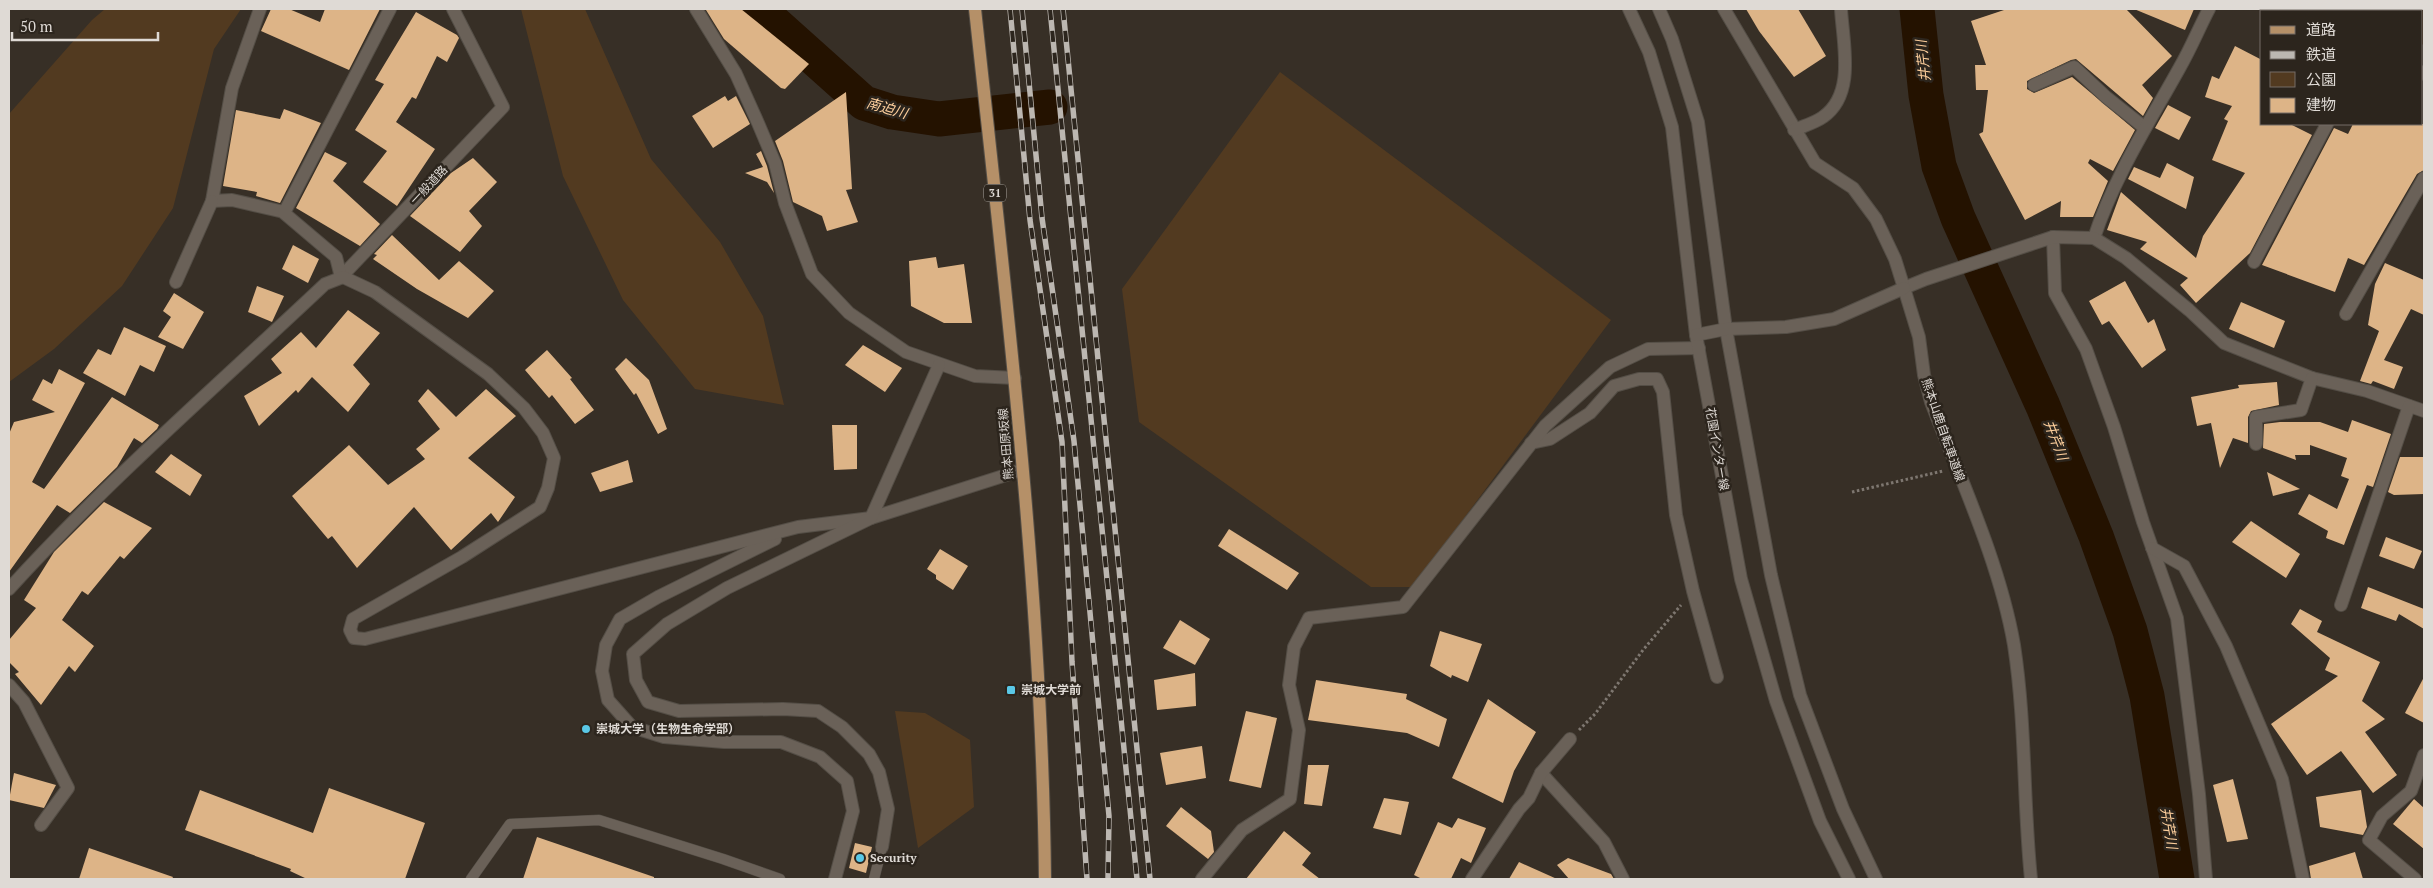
<svg xmlns="http://www.w3.org/2000/svg" width="2433" height="888" font-family="'PT Serif','Noto Sans JP',serif">
	<rect width="100%" height="100%" fill="#372f26"/>
	<g fill="#523a20">
		<path d="M105,9H241L214,49L173,208L122,286L54,349L9,382V114L92,20Z"/>
		<path d="M521,9H585L651,159L720,242L763,316L784,405L695,389L623,300L563,176Z"/>
		<path d="M1280,72L1611,320L1413,587H1371L1139,422L1122,289Z"/>
		<path d="M895,711L925,713L970,740L974,807L918,848Z"/>
	</g>
	<g fill="none" stroke-linecap="round" stroke-linejoin="round">
		<g stroke="#241200" stroke-width="35">
			<path d="M759,9L864,103L892,112L939,119L1050,107"/>
			<path d="M1917,9L1926,95L1939,166L1958,218L2043,406L2096,536L2130,631L2147,696L2177,879"/>
			<path d="M2360,9L2369,11"/>
			<path d="M2422,26L2424,27"/>
		</g>
	</g>
	<g fill="#ddb487">
		<path d="M271,9H289L320,22L325,9H380L349,70L261,31Z"/>
		<path d="M709,9H741L809,64L785,89L781,88L724,39L706,10Z"/>
		<path d="M1746,9H1798L1826,56L1794,77L1759,31Z"/>
		<path d="M2007,9H2126L2172,56L2142,85L2153,98L2143,116L2076,59L2071,60L2027,81V89L2034,93L2072,77L2135,130L2113,171L2090,159L2088,163L2108,181L2093,217H2060L2061,201L2025,220L1979,134L1983,132L1988,90H1976L1975,65H1986L1971,21Z"/>
		<path d="M2134,9H2194L2185,30Z"/>
		<path d="M416,12L457,35L459,38L447,62L437,56L416,99L412,97L396,122L435,149L397,206L363,182L387,151L355,130L384,84L375,80Z"/>
		<path d="M2235,46L2262,60V124H2290L2312,135L2250,253L2196,303L2180,285L2188,278L2140,249L2147,242L2107,230L2121,192L2196,258L2203,236L2245,173L2212,160L2228,121L2224,119L2232,106L2205,97L2212,76L2219,79Z"/>
		<path d="M846,92L852,189L846,190L858,222L827,231L822,216L793,202L783,161L775,141Z"/>
		<path d="M725,96L728,101L736,96L750,124L713,148L692,116Z"/>
		<path d="M2168,105L2191,117L2179,140L2155,128Z"/>
		<path d="M284,109L321,123L280,203L256,196L257,192L223,186L236,110L280,119Z"/>
		<path d="M2353,124H2424V170L2417,174L2364,265L2348,258L2335,292L2262,265L2334,128L2348,134Z"/>
		<path d="M761,151L767,166L774,193L767,182L745,173L763,167L756,154Z"/>
		<path d="M325,152L347,163L333,181L380,224L360,246L296,208Z"/>
		<path d="M473,158L497,182L469,211L482,226L460,252L410,216L451,173Z"/>
		<path d="M2167,163L2194,177L2186,209L2128,179L2134,167L2160,178Z"/>
		<path d="M392,235L439,280L459,261L494,291L468,318L417,289L373,259L377,255L374,254Z"/>
		<path d="M293,245L319,259L308,283L282,269Z"/>
		<path d="M936,257L938,268L964,264L972,323H944L911,306L909,261Z"/>
		<path d="M2385,263L2424,280V315L2411,309L2384,360L2403,367L2394,389L2373,381L2371,384L2360,381L2379,331L2368,325L2375,284Z"/>
		<path d="M2125,281L2148,323L2154,319L2166,350L2142,368L2109,321L2102,325L2089,301Z"/>
		<path d="M257,286L284,296L272,322L248,312Z"/>
		<path d="M174,293L204,312L183,349L158,337L171,317L163,311Z"/>
		<path d="M2241,302L2285,321L2274,348L2229,329Z"/>
		<path d="M348,310L380,333L353,365L370,384L348,412L312,377L298,393L296,390L259,426L244,396L282,373L271,359L301,332L316,348Z"/>
		<path d="M124,327L166,346L154,372L140,365L125,396L83,373L98,349L111,355Z"/>
		<path d="M863,345L902,368L885,392L845,365Z"/>
		<path d="M547,350L572,378L570,379L594,410L575,424L552,395L549,398L525,370Z"/>
		<path d="M626,358L649,380L667,429L658,434L636,393L634,395L615,369Z"/>
		<path d="M59,369L85,383L32,482L44,489L112,397L159,425L157,429L142,443L134,438L117,467L70,513L57,505L9,572V434L14,422L55,412L32,400L43,379L52,384Z"/>
		<path d="M2277,382L2279,405L2251,411L2248,417V443L2233,438L2220,468L2211,423L2197,426L2191,397L2239,388L2238,385Z"/>
		<path d="M428,389L456,417L486,389L516,416L468,458L515,497L498,522L491,513L451,550L414,507L357,568L332,536L328,539L292,496L349,445L388,485L425,459L416,449L440,429L418,401Z"/>
		<path d="M2352,420L2391,434L2373,487L2367,485L2344,545L2326,538L2328,531L2298,514L2309,494L2337,509L2349,479L2341,476L2347,458L2310,445V455H2295L2296,460L2263,448L2264,424L2280,422H2320L2348,432Z"/>
		<path d="M832,425H857V469L834,470Z"/>
		<path d="M171,454L202,475L190,496L155,472Z"/>
		<path d="M2400,457H2424V494L2394,495L2388,492Z"/>
		<path d="M628,460L633,482L600,492L591,473Z"/>
		<path d="M2267,472L2300,489L2273,496Z"/>
		<path d="M104,502L152,528L124,559L120,556L88,595L82,591L62,620L94,646L75,672L69,666L41,705L15,674L19,672L9,662V640L36,608L24,600L54,552Z"/>
		<path d="M2251,521L2300,554L2286,578L2232,542Z"/>
		<path d="M1229,529L1299,573L1287,590L1218,546Z"/>
		<path d="M2386,537L2422,551L2414,569L2379,556Z"/>
		<path d="M940,549L968,566L953,590L936,579V575L927,569Z"/>
		<path d="M2368,587L2424,609V629L2399,614L2396,621L2361,608Z"/>
		<path d="M2300,609L2322,621L2317,632L2380,662L2362,701L2385,719L2365,732L2397,775L2373,793L2341,751L2307,775L2271,724L2338,676L2325,670L2330,658L2291,624Z"/>
		<path d="M1180,620L1210,639L1195,665L1163,648Z"/>
		<path d="M1440,631L1482,644L1468,682L1452,675L1451,678L1430,666Z"/>
		<path d="M1195,673L1196,706L1157,710L1154,680Z"/>
		<path d="M2424,677V723L2405,713Z"/>
		<path d="M1316,680L1407,694L1406,699L1447,719L1439,747L1407,733L1308,720Z"/>
		<path d="M1488,699L1536,732L1514,771L1503,803L1452,778Z"/>
		<path d="M1246,711L1277,718L1261,788L1229,781Z"/>
		<path d="M1202,746L1206,778L1166,785L1160,753Z"/>
		<path d="M1308,765H1329L1322,806L1304,804Z"/>
		<path d="M14,773L56,785L44,808L9,800Z"/>
		<path d="M2233,779L2248,839L2227,842L2213,785Z"/>
		<path d="M329,788L425,823L405,879H307L290,871L291,869L185,830L200,790L313,833Z"/>
		<path d="M2361,790L2367,827L2363,835L2320,827L2316,797Z"/>
		<path d="M1384,798L1409,802L1401,835L1373,828Z"/>
		<path d="M2414,799L2424,808V849L2393,824Z"/>
		<path d="M1181,807L1211,831L1214,852L1208,859L1166,826Z"/>
		<path d="M1458,818L1486,828L1471,863L1461,858L1451,879H1422L1414,875L1438,822L1452,828Z"/>
		<path d="M1284,831L1311,853L1302,865L1320,879H1246Z"/>
		<path d="M537,837L654,877V879H523Z"/>
		<path d="M855,843L872,847L866,873L849,868Z"/>
		<path d="M89,848L173,877L172,879H79Z"/>
		<path d="M2355,852L2363,879H2311L2309,866Z"/>
		<path d="M1568,858L1611,874L1614,879H1569L1557,865Z"/>
		<path d="M1519,862L1557,879H1509Z"/>
	</g>
	<g fill="none" stroke-linecap="round" stroke-linejoin="round">
		<defs>
			<g id="lane">
				<path d="M471,879L510,824L599,820L723,859L780,879"/>
				<path d="M874,879L882,847"/>
			</g>
			<g id="street">
				<path d="M260,9L232,88L212,201L232,200L284,212"/>
				<path d="M696,9L736,74L758,123L775,163L785,203L812,274L849,313L906,352L975,376L1015,378"/>
				<path d="M2290,9L2298,11"/>
				<path d="M2422,72L2424,74"/>
				<path d="M2034,85L2074,67L2106,97L2145,128"/>
				<path d="M2053,237L2055,293L2086,349L2114,427L2143,522L2177,618L2199,794L2206,879"/>
				<path d="M2094,238C2114,177 2149,123 2180,67C2191,48 2199,28 2209,9"/>
				<path d="M2254,262L2327,124"/>
				<path d="M341,277L503,107L453,9"/>
				<path d="M341,277L336,257L284,213L390,9"/>
				<path d="M176,282L212,201"/>
				<path d="M1904,288L1926,279L2053,237L2094,238L2126,258L2189,310L2224,343L2312,378L2367,391L2424,411"/>
				<path d="M2346,314L2424,178"/>
				<path d="M1531,443L1550,439L1590,413L1614,386L1639,379H1657L1663,392L1676,515L1693,591L1717,677"/>
				<path d="M2256,444V417L2301,410L2312,378"/>
				<path d="M775,539L658,597L620,619L606,645L602,671L608,700L632,727L664,737L724,742H781L820,757L847,781L853,811L835,879"/>
				<path d="M2152,548L2184,566L2226,646L2282,779L2303,879"/>
				<path d="M9,589C107,481 218,385 325,284L343,277L375,292L488,374L524,408L543,433L554,458L548,488L540,507L462,557L353,619L350,630L354,638L365,639L798,527L871,518L1022,470"/>
				<path d="M2341,605L2409,406"/>
				<path d="M9,685L24,702L68,788L41,825"/>
				<path d="M1541,773L1604,842L1623,879"/>
				<path d="M882,847L888,809L879,772L869,754L842,727L818,711L783,709L679,711L648,702L636,680L633,654L667,624L727,588L871,518L939,365"/>
				<path d="M1202,879L1242,830L1290,799L1299,730L1289,685L1294,647L1309,618L1403,607L1545,426L1610,367L1648,349L1699,348"/>
				<path d="M1472,879L1519,809L1529,798L1541,773L1570,739"/>
				<path d="M2415,879L2369,840L2382,816L2411,791L2424,755"/>
			</g>
			<g id="secondary">
				<path d="M1629,9L1649,52L1672,127L1696,335L1741,579L1776,701L1820,821L1849,879"/>
				<path d="M1659,9L1672,39L1698,122L1726,329L1771,575L1800,695L1843,809L1876,879"/>
				<path d="M1724,9L1815,163L1853,188L1876,219L1895,259L1904,288L1919,337L1924,375L1931,402C1961,480 2000,564 2014,645C2026,723 2023,801 2031,879"/>
				<path d="M1794,130C1803,126 1815,123 1823,117C1856,94 1843,44 1841,9"/>
				<path d="M1696,335L1726,329L1786,327L1834,319L1904,288"/>
			</g>
			<path id="primary" d="M975,9C1006,298 1042,588 1045,879"/>
		</defs>
		<use href="#lane" stroke="#544e46" stroke-width="11"/>
		<use href="#street" stroke="#544e46" stroke-width="14"/>
		<use href="#secondary" stroke="#544e46" stroke-width="14"/>
		<use href="#primary" stroke="#544e46" stroke-width="14"/>
		<g stroke="#7e7770" stroke-width="3" stroke-dasharray="2.5 2.5" stroke-linecap="butt">
			<path d="M1852,492L1943,471"/>
			<path d="M1579,730L1595,714L1643,650L1681,605"/>
		</g>
		<use href="#lane" stroke="#6a6158" stroke-width="10"/>
		<use href="#street" stroke="#6a6158" stroke-width="12"/>
		<use href="#secondary" stroke="#6a6158" stroke-width="12"/>
		<use href="#primary" stroke="#b59068" stroke-width="12"/>
		<defs>
			<g id="rail">
				<path d="M1010,9L1030,220L1062,442L1072,662L1087,879"/>
				<path d="M1022,9L1042,218L1074,441L1109,816L1108,879"/>
				<path d="M1050,9L1137,879"/>
				<path d="M1063,9L1150,879"/>
			</g>
		</defs>
		<use href="#rail" stroke="#bcb7b1" stroke-width="5.5"/>
		<use href="#rail" stroke="#2c251d" stroke-width="4" stroke-dasharray="11" stroke-linecap="butt"/>
	</g>
	<g fill="#5ac8e6" stroke="#2c251d" stroke-width="2">
		<rect x="1006" y="685" width="10" height="10" rx="2.5"/>
		<circle cx="586" cy="729" r="5"/>
		<circle cx="860" cy="858" r="5"/>
	</g>
	<g text-anchor="middle" stroke-width="5" stroke-linejoin="round" paint-order="stroke">
		<rect fill="#2c251d" stroke="#a9a49e" stroke-width="1" x="984" y="184.5" width="22" height="17" rx="4"/>
		<g font-size="11" font-weight="bold" fill="#dfdad5">
			<text x="995" y="197">31</text>
		</g>
		<g font-size="12" fill="#dfdad5" stroke="#2c251d">
			<text transform="translate(429 185) rotate(-47)" y="4">一般道路</text>
			<text transform="translate(1943 430) rotate(71)" y="4">熊本山鹿自転車道線</text>
			<text transform="translate(1006 444) rotate(-95)" y="4">熊本田原坂線</text>
			<text transform="translate(1717 449) rotate(80)" y="4">花園インター線</text>
		</g>
		<g font-size="12" font-weight="bold" fill="#dfdad5" stroke="#2c251d" text-anchor="start">
			<text x="1021" y="694">崇城大学前</text>
			<text x="596" y="733">崇城大学（生物生命学部）</text>
			<text x="870" y="862">Security</text>
		</g>
		<g font-size="14" font-style="italic" fill="#fecf9c" stroke="#2c251d">
			<text transform="translate(1923 61) rotate(-96)" y="5">井芹川</text>
			<text transform="translate(887 108) rotate(16)" y="5">南迫川</text>
			<text transform="translate(2056 440) rotate(69)" y="5">井芹川</text>
			<text transform="translate(2169 828) rotate(81)" y="5">井芹川</text>
		</g>
	</g>
	<rect width="2433" height="888" fill="none" stroke="#dfdad5" stroke-width="20"/>
	<rect x="2260" y="10" width="162" height="115" fill="#2c251d" stroke="#746d67"/>
	<rect x="2270" y="26" width="25" height="8" fill="#b59068" stroke="#746d67"/>
	<text x="2306" y="35" font-size="15" fill="#dfdad5">道路</text>
	<rect x="2270" y="51" width="25" height="8" fill="#bcb7b1" stroke="#746d67"/>
	<text x="2306" y="60" font-size="15" fill="#dfdad5">鉄道</text>
	<rect x="2270" y="72" width="25" height="15" fill="#523a20" stroke="#746d67"/>
	<text x="2306" y="85" font-size="15" fill="#dfdad5">公園</text>
	<rect x="2270" y="98" width="25" height="15" fill="#ddb487" stroke="#746d67"/>
	<text x="2306" y="110" font-size="15" fill="#dfdad5">建物</text>
	<path d="M12 32v8h146v-8" fill="none" stroke="#dfdad5" stroke-width="2.5"/>
	<text x="20" y="32" font-size="15" fill="#dfdad5" stroke="#2c251d" stroke-width="4" paint-order="stroke">50 m</text>
</svg>
